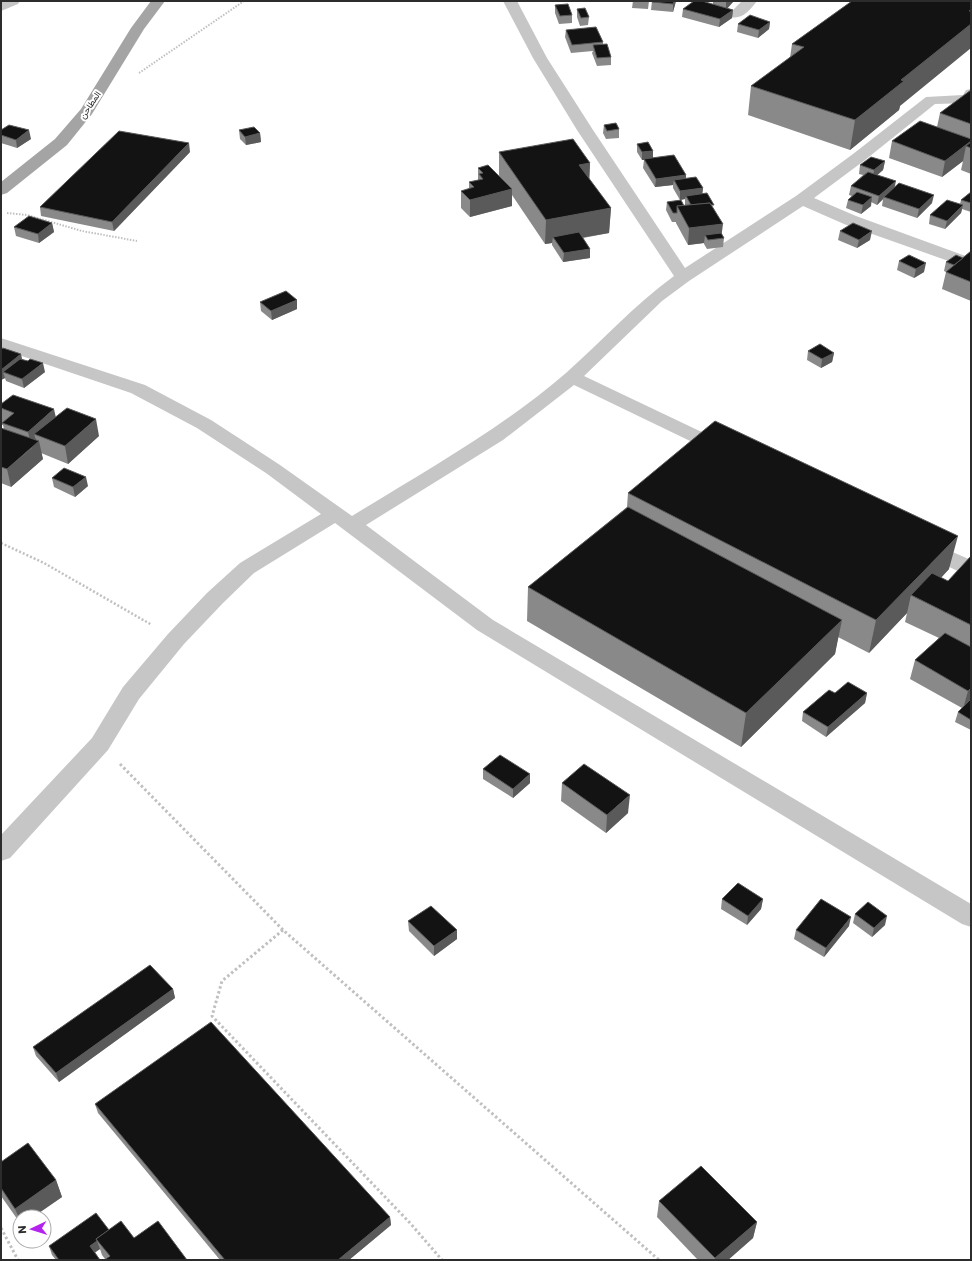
<svg xmlns="http://www.w3.org/2000/svg" width="972" height="1261" font-family="Poppins,Vazirmatn,sans-serif">
	<rect width="100%" height="100%" fill="#fff"/>
	<g fill="none" stroke-linecap="round" stroke-linejoin="round">
		<g stroke="#c0c0c0" stroke-width="2" stroke-dasharray="1.5 1.5" stroke-linecap="butt">
			<path d="M139,73L244,1"/>
			<path d="M7,213L27,215L82,231L137,241"/>
		</g>
		<path stroke="#c0c0c0" stroke-width="2.5" stroke-dasharray="2 2" stroke-linecap="butt" d="M1,543L44,563L152,625"/>
		<g stroke="#c0c0c0" stroke-width="3" stroke-dasharray="2.5 2.5" stroke-linecap="butt">
			<path d="M120,764L283,930L659,1260"/>
			<path d="M283,930L222,981L212,1016L410,1223L442,1260"/>
			<path d="M1,1228L18,1260"/>
		</g>
		<g fill="#c6c6c6" fill-rule="evenodd">
			<path d="M2,1H20L18,4L1,11V2Z"/>
			<path d="M503,1H517L547,58L593,130L685,268L796,196L853,154L926,97L963,95L966,90L971,89V103L935,104L865,160L814,198L856,216L971,258V269L844,224L803,206L689,281L662,301L584,376L729,445L732,449L729,453L722,455L715,453L574,385L503,440L366,525L493,620L971,904V927L962,924L477,630L335,523L254,573L223,603L184,644L139,699L108,750L10,858L1,861V835L92,738L123,687L168,634L207,593L240,563L321,514L266,473L197,428L131,393L1,349V338L145,385L211,420L280,465L352,516C425,471 501,429 566,373C602,341 634,305 674,276L577,130L533,58Z"/>
			<path d="M742,1H757C751,9 742,20 731,17L729,14Z"/>
			<path d="M925,540L971,560V576L964,574L918,552L915,547L918,542Z"/>
		</g>
		<path fill="#a4a4a4" fill-rule="evenodd" d="M151,1H165L144,29L92,114L67,145L7,193L1,195V182L55,139L81,109L131,28Z"/>
	</g>
	<g fill="#898989">
		<path d="M603,1H630L603,2Z"/>
		<path d="M633,1H649L648,9L632,8Z"/>
		<path d="M652,1H676L673,12L651,10Z"/>
		<path d="M713,1H733V2L727,8L733,10L732,18L719,27L682,17L683,9L713,4Z"/>
		<path d="M852,1L900,106L899,110L850,150L748,115L751,86L790,58L792,44Z"/>
		<path d="M555,5L572,15V23L559,24L555,13Z"/>
		<path d="M577,9L589,17L588,25L580,26L577,17Z"/>
		<path d="M770,22L769,29L758,38L737,32L738,24Z"/>
		<path d="M566,30L603,42V44L611,57V65L597,66L592,53L593,51L571,53L565,37Z"/>
		<path d="M971,90V174L961,170L963,161L942,177L889,158L892,141L937,127L940,113Z"/>
		<path d="M604,125L619,129V138L606,139L603,133Z"/>
		<path d="M1,130L31,139L17,148L1,143Z"/>
		<path d="M239,130L260,133L261,142L246,145L240,139Z"/>
		<path d="M637,144L653,158L686,175V178L703,188L702,194L714,209L722,234L724,238L723,247L707,249L704,244V243L688,245L676,223V222H672L666,210L667,202L685,206V199L680,200L673,188V185L655,187L643,168L644,160H642L637,152Z"/>
		<path d="M190,152L114,231L41,216L40,207Z"/>
		<path d="M499,152L590,163L589,179L611,208L609,233L583,238L590,249V258L563,262L552,245V243L545,244L512,195V206L470,217L461,208V191L469,189V182L478,180V168L500,178L499,175Z"/>
		<path d="M885,161L883,170L877,175L894,187L932,203L917,218L882,206L883,199L877,205L871,202V206L861,214L846,208L848,200L852,196L849,195L851,186L863,175L859,174L860,165Z"/>
		<path d="M971,192V212L962,209L961,213L945,229L929,224L930,215L960,204L961,200Z"/>
		<path d="M52,223L54,232L39,243L16,236L14,227Z"/>
		<path d="M840,231L870,240L857,248L838,240Z"/>
		<path d="M971,251V301L942,289L946,272L944,271L946,262L963,258Z"/>
		<path d="M899,261L924,272L914,278L897,270Z"/>
		<path d="M260,302L297,309L272,320L261,311Z"/>
		<path d="M1,349L22,359L45,372L24,388L6,381L5,378L1,380Z"/>
		<path d="M808,351L834,353L832,362L821,368L807,360Z"/>
		<path d="M1,404L56,417L99,436L68,464L41,453L43,459L11,487L1,483V428L4,429L3,425H2L1,422Z"/>
		<path d="M52,478L88,486L75,497L54,487Z"/>
		<path d="M628,493L949,569L941,578L948,581L971,556V730L955,722L958,712L962,708L910,679L915,660L939,638L905,622L907,613L869,653L838,637L835,654L741,747L527,621L528,587L627,507Z"/>
		<path d="M835,693H867L865,703L826,737L802,721L803,712Z"/>
		<path d="M483,769L530,783L513,798L483,779Z"/>
		<path d="M562,783L628,813L606,833L561,801Z"/>
		<path d="M722,899H763L761,909L747,925L721,909Z"/>
		<path d="M855,914L885,925L872,937L853,923Z"/>
		<path d="M408,921L457,939L434,956L409,931Z"/>
		<path d="M849,926L824,957L794,939L796,930Z"/>
		<path d="M173,989L175,998L59,1082L36,1056L33,1047Z"/>
		<path d="M95,1104L390,1217L391,1225L349,1260H220L98,1113Z"/>
		<path d="M1,1162L56,1180L62,1197L33,1217H20V1223L1,1196Z"/>
		<path d="M659,1201L757,1222L753,1238L728,1260H698L657,1217Z"/>
		<path d="M109,1230L134,1238L105,1259L102,1255L100,1249L95,1252L100,1260H56L52,1255L49,1246Z"/>
	</g>
	<g fill="#5a5a5a">
		<path d="M674,1H676L673,12V4Z"/>
		<path d="M728,1H733V2L726,10V2Z"/>
		<path d="M971,9V48L900,106L899,110L850,150L855,120L901,80Z"/>
		<path d="M733,10L732,18L719,27L720,19Z"/>
		<path d="M770,22L769,29L758,38L759,30Z"/>
		<path d="M29,130L31,139L17,148L16,140Z"/>
		<path d="M260,133L261,142L246,145L245,137Z"/>
		<path d="M971,141V147L966,146L963,161L942,177L945,161Z"/>
		<path d="M189,143L190,152L114,231L112,222Z"/>
		<path d="M653,151V159H644V160H642V152Z"/>
		<path d="M885,161L883,170L873,179L874,170Z"/>
		<path d="M590,163L589,187L579,165Z"/>
		<path d="M686,175V183L674,180L673,185L655,187L656,179Z"/>
		<path d="M896,181L894,190L884,197L883,199L877,205L879,196Z"/>
		<path d="M703,188L702,197L686,196L685,199L680,200V191Z"/>
		<path d="M512,189V206L470,217V200Z"/>
		<path d="M934,195L932,203L917,218L919,209Z"/>
		<path d="M872,197L871,206L861,214L863,205Z"/>
		<path d="M963,205L961,213L945,229L947,221Z"/>
		<path d="M611,208L609,233L556,242L553,237L552,243L545,244L546,220Z"/>
		<path d="M52,223L54,232L39,243L38,234Z"/>
		<path d="M723,224L721,239L705,235L704,243L688,245L689,228Z"/>
		<path d="M872,231L870,240L857,248L859,240Z"/>
		<path d="M590,249V258L563,262L564,253Z"/>
		<path d="M926,263L924,272L914,278L916,269Z"/>
		<path d="M297,300V309L272,320L271,311Z"/>
		<path d="M834,353L832,362L821,368L822,359Z"/>
		<path d="M21,354L23,363L3,372L5,378L1,380V370Z"/>
		<path d="M43,363L45,372L24,388L22,379Z"/>
		<path d="M54,409L58,427L34,434L37,443L39,441L43,459L11,487L7,469L32,448L28,432Z"/>
		<path d="M96,419L99,436L68,464L65,446Z"/>
		<path d="M86,477L88,486L75,497L73,487Z"/>
		<path d="M958,536L949,569L920,600L911,595L907,613L869,653L876,620Z"/>
		<path d="M842,620L835,654L741,747L746,713Z"/>
		<path d="M971,688V701L963,709L968,691Z"/>
		<path d="M867,693L865,703L826,737L828,727Z"/>
		<path d="M530,774V783L513,798V789Z"/>
		<path d="M630,795L628,813L606,833L607,815Z"/>
		<path d="M763,899L761,909L747,925L748,916Z"/>
		<path d="M887,916L885,925L872,937L874,928Z"/>
		<path d="M851,917L849,926L824,957L826,948Z"/>
		<path d="M457,930V939L434,956V946Z"/>
		<path d="M173,989L175,998L59,1082L56,1073Z"/>
		<path d="M56,1180L62,1197L33,1217H20V1220L15,1209Z"/>
		<path d="M390,1217L391,1225L349,1260H338Z"/>
		<path d="M757,1222L753,1238L728,1260H715V1258Z"/>
		<path d="M97,1241L100,1249L93,1254L90,1246Z"/>
	</g>
	<g fill="#131313" stroke="#5a5a5a">
		<path d="M652,1H674L673,4L652,2Z"/>
		<path d="M694,1H702L733,10L720,19L683,9Z"/>
		<path d="M852,1H971V9L969,11H971V24L901,80L904,81L855,120L751,86L804,47L792,44Z"/>
		<path d="M568,4L572,15L560,16L555,5Z"/>
		<path d="M585,8L589,17L581,18L577,9Z"/>
		<path d="M750,15L770,22L759,30L738,24Z"/>
		<path d="M596,27L603,42L572,45L566,30Z"/>
		<path d="M607,44L611,57L597,58L593,45Z"/>
		<path d="M971,90V124L940,113Z"/>
		<path d="M920,121L971,139V141L945,161L892,141Z"/>
		<path d="M616,123L619,129L607,131L604,125Z"/>
		<path d="M9,125L29,130L16,140L1,135V130Z"/>
		<path d="M254,127L260,133L245,137L239,130Z"/>
		<path d="M119,131L189,143L112,222L40,207Z"/>
		<path d="M573,139L590,163L579,165L611,208L546,220L499,152Z"/>
		<path d="M648,142L653,151L642,152L637,144Z"/>
		<path d="M971,142V148L966,146Z"/>
		<path d="M674,155L686,175L656,179L644,159Z"/>
		<path d="M871,157L885,161L874,170L860,165Z"/>
		<path d="M488,165L512,189L470,200L461,191L474,187L469,182L483,179L479,174L483,173L478,168Z"/>
		<path d="M868,172L896,181L879,196L851,186Z"/>
		<path d="M696,177L703,188L680,191L674,180Z"/>
		<path d="M899,183L934,195L919,209L884,197Z"/>
		<path d="M857,192L872,197L863,205L848,200Z"/>
		<path d="M971,192V203L961,200Z"/>
		<path d="M707,193L714,205H712L710,203L691,205L686,196Z"/>
		<path d="M681,200L684,206H677V213H673L667,202Z"/>
		<path d="M947,200L963,205L947,221L930,215Z"/>
		<path d="M710,203L723,224L689,228L677,206Z"/>
		<path d="M29,216L52,223L38,234L14,227Z"/>
		<path d="M853,223L872,231L859,240L840,231Z"/>
		<path d="M579,232L590,249L564,253L553,237Z"/>
		<path d="M721,233L724,238L708,240L705,235Z"/>
		<path d="M971,251V282L946,272Z"/>
		<path d="M909,255L926,263L916,269L899,261Z"/>
		<path d="M956,255L963,258L954,265L946,262Z"/>
		<path d="M286,291L297,300L271,311L260,302Z"/>
		<path d="M820,344L834,353L822,359L808,351Z"/>
		<path d="M3,348L21,354L1,370V349Z"/>
		<path d="M20,359L28,361L30,359L43,363L22,379L3,372Z"/>
		<path d="M13,395L54,409L28,432L2,423L14,413L1,408V404Z"/>
		<path d="M67,408L96,419L65,446L34,434Z"/>
		<path d="M715,421L958,536L876,620L628,493Z"/>
		<path d="M1,428L39,441L7,469L1,467Z"/>
		<path d="M64,468L86,477L73,487L52,478Z"/>
		<path d="M628,507L842,620L746,713L528,587Z"/>
		<path d="M971,556V625L911,595L932,573L948,581Z"/>
		<path d="M945,633L971,647V688L968,691L915,660Z"/>
		<path d="M848,682L867,693L828,727L803,712L829,690L835,693Z"/>
		<path d="M970,700L971,701V720L958,712Z"/>
		<path d="M500,755L530,774L513,789L483,769Z"/>
		<path d="M584,764L630,795L607,815L562,783Z"/>
		<path d="M738,883L763,899L748,916L722,899Z"/>
		<path d="M821,899L851,917L826,948L796,930Z"/>
		<path d="M868,902L887,916L874,928L855,914Z"/>
		<path d="M431,906L457,930L434,946L408,921Z"/>
		<path d="M150,965L173,989L56,1073L33,1047Z"/>
		<path d="M211,1022L390,1217L338,1260H225L95,1104Z"/>
		<path d="M28,1143L56,1180L15,1209L1,1188V1162Z"/>
		<path d="M701,1166L757,1222L715,1258L659,1201Z"/>
		<path d="M96,1213L109,1230L96,1239L97,1241L90,1246L100,1260H59L49,1246Z"/>
		<path d="M121,1221L134,1238L158,1221L187,1260H104L110,1256L96,1239Z"/>
	</g>
	<g text-anchor="middle" stroke-width="4" stroke-linejoin="round" paint-order="stroke">
		<g font-size="9" fill="#2c2c2c" stroke="#fff">
			<text transform="translate(90 105) rotate(-56)" y="3">المطاحن</text>
		</g>
	</g>
	<rect width="972" height="1261" fill="none" stroke="#2c2c2c" stroke-width="4"/>
	<g transform="translate(32 1229) rotate(266)"><circle r="19" fill="#ffffff" stroke="#ababab"/>
	<path d="M0-3L7 15L0 10L-7 15Z" fill="#b323ed"/>
	<text y="-6" font-size="11" font-weight="bold" text-anchor="middle" fill="#2c2c2c">N</text>
	</g>
</svg>
